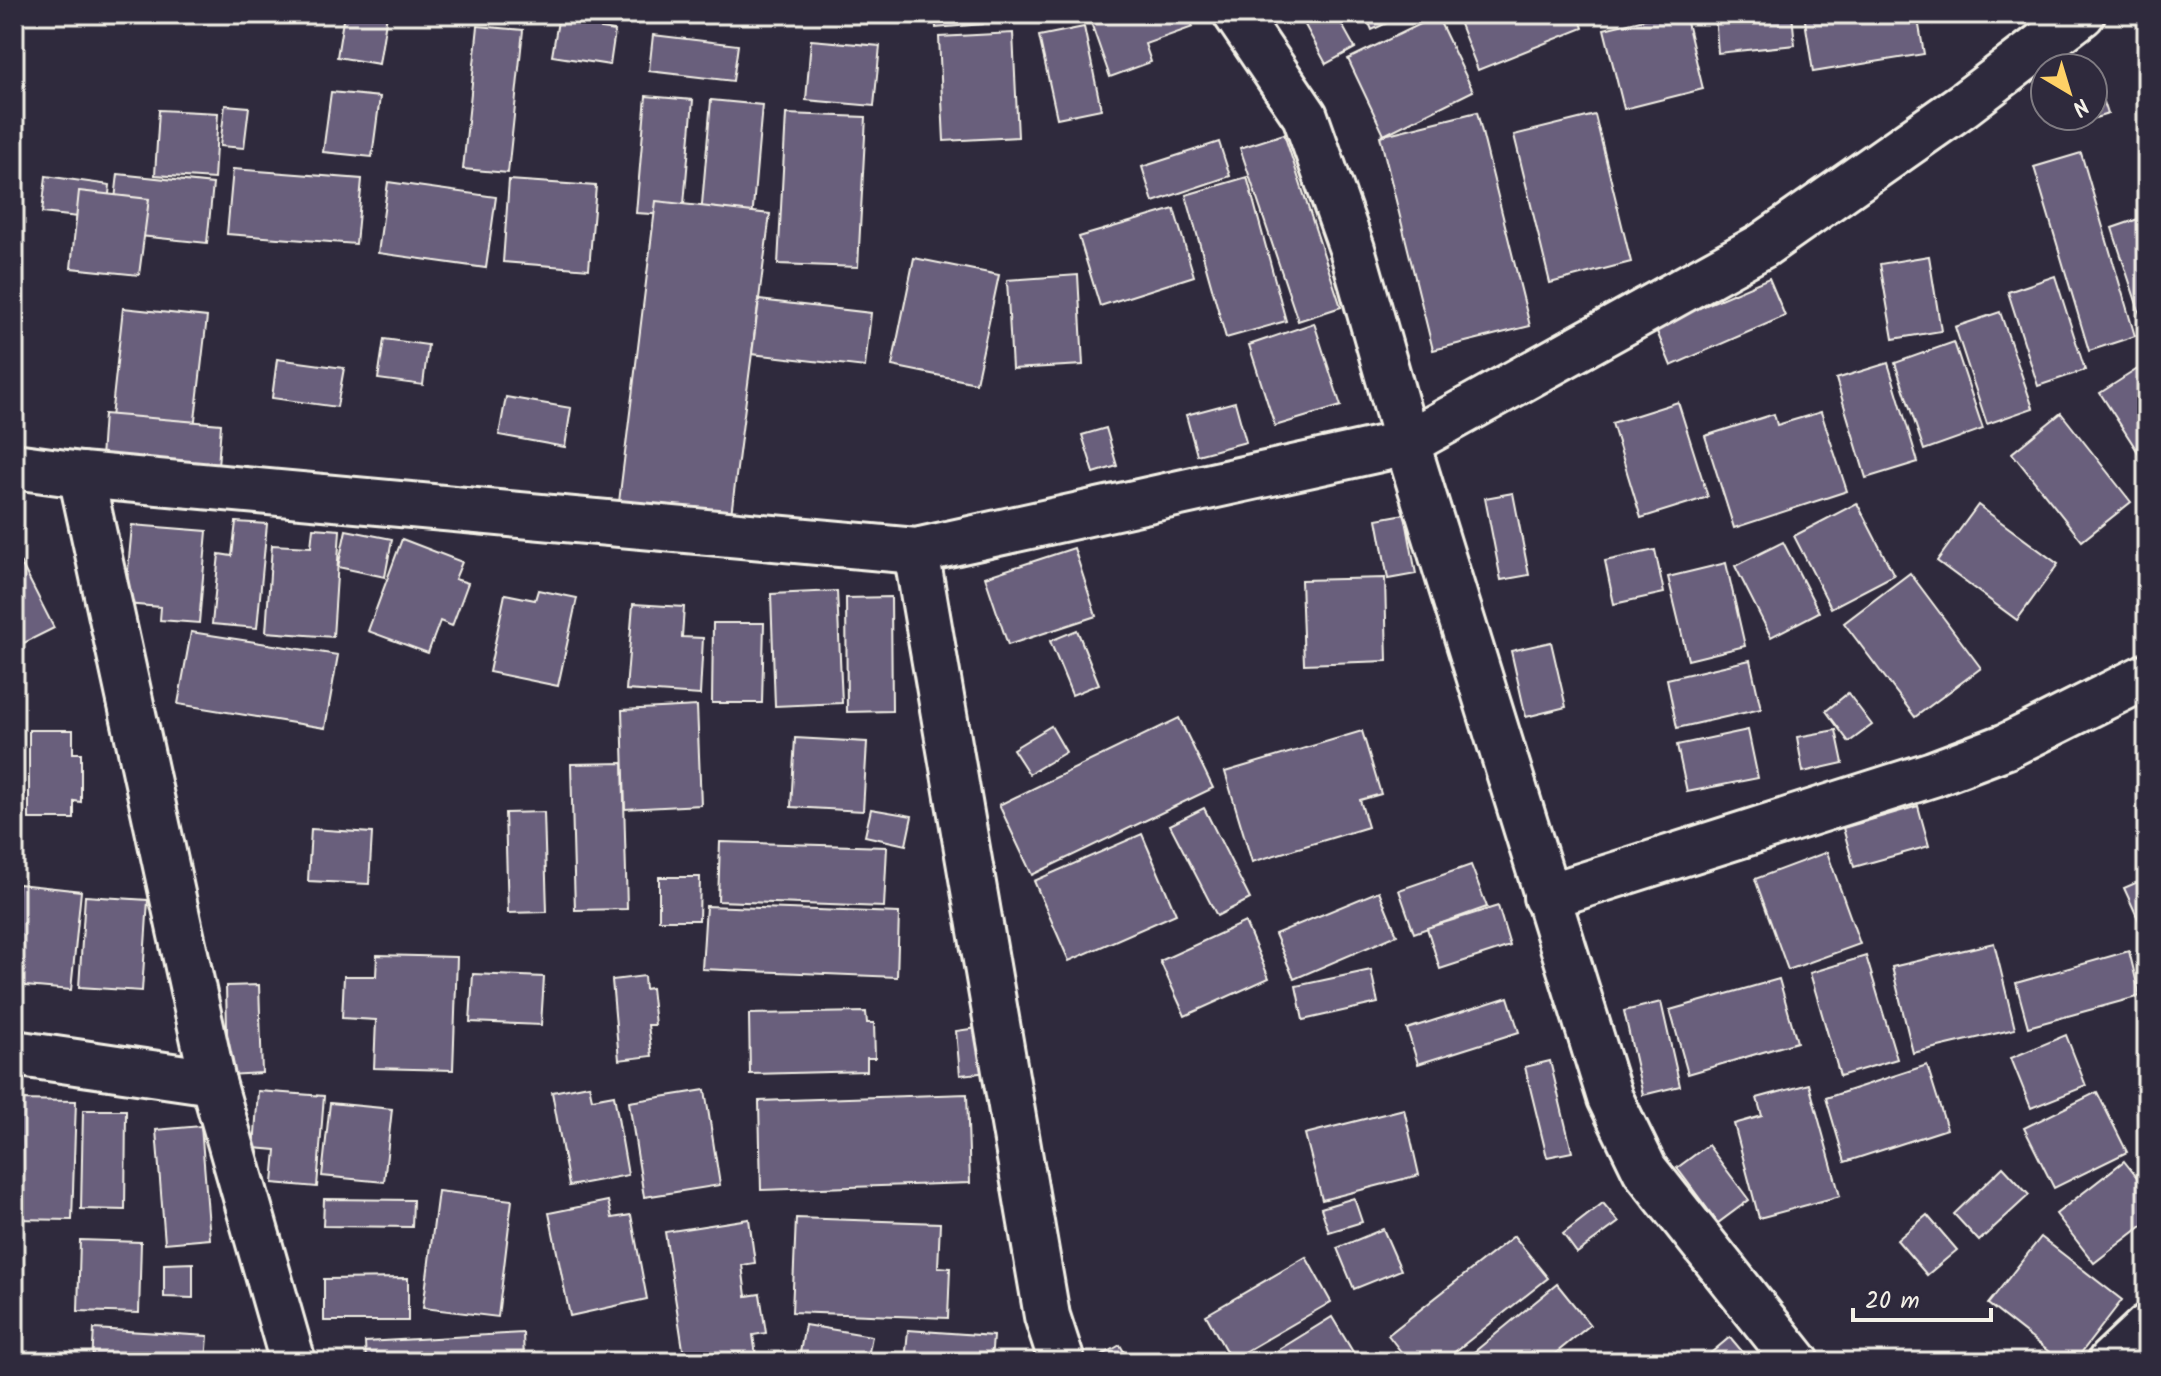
<svg xmlns="http://www.w3.org/2000/svg" width="2161" height="1376" font-family="Kalam,sans-serif">
	<rect width="100%" height="100%" fill="#2f2a3d"/>
	<filter id="ink" filterUnits="userSpaceOnUse"><feTurbulence type="fractalNoise" baseFrequency=".0125" numOctaves="2"/><feDisplacementMap in="SourceGraphic" scale="16" xChannelSelector="R" yChannelSelector="G"/><feConvolveMatrix kernelMatrix="1 2 1 2 8 2 1 2 1" color-interpolation-filters="sRGB"/></filter>
	<g filter="url(#ink)">
		<g fill="#695e7b" stroke="#f4f1e8" stroke-width="2">
			<path d="M344,14H387L379,64L337,57Z"/>
			<path d="M935,14H982L983,24L936,28Z"/>
			<path d="M1088,14H1188L1193,27L1145,44L1151,62L1110,77Z"/>
			<path d="M1299,14H1336L1355,48L1326,64Z"/>
			<path d="M1365,14H1406L1372,30Z"/>
			<path d="M1456,14H1578L1583,28L1478,70Z"/>
			<path d="M1665,14H1685L1703,89L1624,109L1604,29Z"/>
			<path d="M1715,14H1792L1795,45L1718,53Z"/>
			<path d="M1804,14H1917L1924,54L1813,72Z"/>
			<path d="M1931,14H1996L1933,24Z"/>
			<path d="M559,15L602,22L601,29L615,31L610,65L552,56Z"/>
			<path d="M1437,16L1473,91L1384,135L1348,59Z"/>
			<path d="M478,26L523,30L508,173L463,169Z"/>
			<path d="M1084,27L1101,109L1057,118L1039,36Z"/>
			<path d="M1013,33L1018,137L944,141L939,37Z"/>
			<path d="M653,35L738,45L733,81L649,71Z"/>
			<path d="M811,40L880,46L874,106L806,100Z"/>
			<path d="M2097,81L2108,114L2063,128L2059,116H2093V83Z"/>
			<path d="M331,92L380,97L372,157L323,152Z"/>
			<path d="M646,96L693,100L683,216L636,213Z"/>
			<path d="M711,100L762,105L752,220L701,216Z"/>
			<path d="M225,105L249,107L244,148L220,146Z"/>
			<path d="M159,110L218,113L214,179L155,175Z"/>
			<path d="M1477,112L1530,326L1433,350L1380,136Z"/>
			<path d="M786,114L866,117L858,267L778,264Z"/>
			<path d="M1595,115L1631,262L1550,283L1514,135Z"/>
			<path d="M1284,134L1341,307L1298,321L1240,148Z"/>
			<path d="M1219,142L1230,176L1153,202L1142,167Z"/>
			<path d="M2081,153L2135,336L2089,351L2034,167Z"/>
			<path d="M233,169L362,179L356,244L227,234Z"/>
			<path d="M118,174L213,184L207,243L111,233Z"/>
			<path d="M46,176L110,185L106,220L42,213Z"/>
			<path d="M1247,177L1286,321L1226,338L1186,195Z"/>
			<path d="M509,180L596,186L589,269L503,262Z"/>
			<path d="M388,182L496,197L486,268L378,253Z"/>
			<path d="M79,191L149,199L139,275L71,268Z"/>
			<path d="M656,201L770,214L731,515L619,502Z"/>
			<path d="M1174,209L1194,276L1100,306L1079,237Z"/>
			<path d="M2147,216V322L2143,323L2112,228Z"/>
			<path d="M1929,256L1941,331L1893,339L1880,264Z"/>
			<path d="M914,258L999,275L976,383L892,366Z"/>
			<path d="M1078,275L1083,365L1012,369L1007,280Z"/>
			<path d="M2055,276L2085,370L2038,386L2008,292Z"/>
			<path d="M1769,278L1785,316L1671,366L1655,327Z"/>
			<path d="M759,300L871,313L865,367L752,354Z"/>
			<path d="M123,308L207,317L191,454L108,445Z"/>
			<path d="M2000,312L2033,408L1987,424L1955,327Z"/>
			<path d="M1314,323L1341,406L1275,426L1249,345Z"/>
			<path d="M384,339L428,345L423,385L378,379Z"/>
			<path d="M1954,342L1983,429L1924,450L1895,363Z"/>
			<path d="M277,359L344,368L337,407L272,398Z"/>
			<path d="M1888,363L1918,462L1866,478L1836,379Z"/>
			<path d="M2147,363V466L2100,393Z"/>
			<path d="M506,397L571,408L565,447L499,435Z"/>
			<path d="M1235,402L1246,442L1197,455L1186,415Z"/>
			<path d="M1678,402L1708,497L1641,518L1612,423Z"/>
			<path d="M1821,412L1847,491L1734,528L1705,436L1774,414L1777,425Z"/>
			<path d="M2061,413L2131,502L2082,541L2012,453Z"/>
			<path d="M104,414L221,424L218,467L101,458Z"/>
			<path d="M1106,428L1117,466L1094,473L1082,435Z"/>
			<path d="M1513,493L1529,575L1501,580L1485,498Z"/>
			<path d="M14,502H21L18,536L14,535Z"/>
			<path d="M1857,503L1894,575L1831,608L1794,536Z"/>
			<path d="M1978,505L2058,564L2017,620L1937,561Z"/>
			<path d="M1405,514L1416,574L1388,579L1377,519Z"/>
			<path d="M236,522L267,524L257,628L212,624L219,554L232,556Z"/>
			<path d="M132,525L207,531L199,623L160,620L161,607L125,604Z"/>
			<path d="M313,528L340,530L333,637L266,632L272,545L311,547Z"/>
			<path d="M346,530L392,539L385,577L338,567Z"/>
			<path d="M402,539L462,562L455,579L468,583L452,626L440,621L428,653L368,631Z"/>
			<path d="M1783,542L1819,612L1771,637L1735,566Z"/>
			<path d="M1074,548L1096,616L1008,645L985,577Z"/>
			<path d="M1655,550L1664,593L1614,604L1605,561Z"/>
			<path d="M21,563L54,628L14,648V567Z"/>
			<path d="M1726,563L1745,646L1688,660L1668,577Z"/>
			<path d="M1910,573L1981,668L1915,717L1844,623Z"/>
			<path d="M1385,578L1387,661L1304,664L1301,580Z"/>
			<path d="M538,590L577,598L558,686L489,672L505,594L535,600Z"/>
			<path d="M837,591L842,703L775,706L771,594Z"/>
			<path d="M891,597L892,711L847,712L846,598Z"/>
			<path d="M633,604L684,607L682,637L703,638L700,695L626,690Z"/>
			<path d="M713,623H764L762,703H712Z"/>
			<path d="M1077,630L1099,684L1072,695L1050,641Z"/>
			<path d="M191,632L338,655L325,728L178,704Z"/>
			<path d="M1551,642L1566,707L1526,717L1511,651Z"/>
			<path d="M1750,660L1761,709L1677,728L1667,679Z"/>
			<path d="M1848,693L1872,725L1849,742L1826,711Z"/>
			<path d="M697,706L701,805L625,809L622,710Z"/>
			<path d="M1179,718L1213,788L1032,875L999,805Z"/>
			<path d="M1051,726L1066,752L1029,774L1013,749Z"/>
			<path d="M29,730H73V753H81V802L74,801V819H29Z"/>
			<path d="M1748,730L1758,778L1687,792L1677,745Z"/>
			<path d="M1836,730L1843,763L1803,772L1797,737Z"/>
			<path d="M1362,731L1381,794L1360,800L1368,827L1252,862L1225,772Z"/>
			<path d="M795,738L867,742L863,811L791,807Z"/>
			<path d="M623,763L627,909L575,910L571,764Z"/>
			<path d="M1918,806L1929,846L1854,867L1843,828Z"/>
			<path d="M1204,808L1250,899L1217,916L1170,825Z"/>
			<path d="M871,809L912,816L906,845L865,836Z"/>
			<path d="M544,812L547,912L508,913L505,813Z"/>
			<path d="M311,829L372,833L369,884L308,881Z"/>
			<path d="M1142,834L1176,914L1069,961L1034,881Z"/>
			<path d="M720,842L887,847L884,907L718,901Z"/>
			<path d="M1827,852L1860,944L1788,970L1755,879Z"/>
			<path d="M1471,865L1487,907L1414,933L1399,890Z"/>
			<path d="M659,877H700L699,920H659Z"/>
			<path d="M2147,878V938L2124,888Z"/>
			<path d="M18,884L81,891L71,990L14,985V926Z"/>
			<path d="M1379,891L1397,935L1294,979L1275,934Z"/>
			<path d="M85,896L148,900L142,991L79,987Z"/>
			<path d="M706,906L899,913L897,977L702,969Z"/>
			<path d="M1498,906L1510,946L1440,969L1427,928Z"/>
			<path d="M1245,922L1269,978L1185,1016L1160,961Z"/>
			<path d="M1994,943L2015,1029L1913,1053L1892,967Z"/>
			<path d="M2129,951L2140,996L2028,1027L2016,983Z"/>
			<path d="M377,955L457,957L453,1070L374,1068L376,1020L342,1018L344,976H376Z"/>
			<path d="M1866,956L1897,1059L1840,1076L1810,973Z"/>
			<path d="M1371,970L1378,1003L1303,1020L1296,986Z"/>
			<path d="M473,974L544,977L541,1025L470,1022Z"/>
			<path d="M644,976L645,989L651,988L655,1025H648L652,1056L619,1060L612,980Z"/>
			<path d="M1779,979L1797,1042L1688,1074L1670,1010Z"/>
			<path d="M259,985L262,1073L228,1075L226,986Z"/>
			<path d="M1508,997L1519,1032L1418,1064L1407,1029Z"/>
			<path d="M1661,1002L1680,1086L1643,1095L1624,1011Z"/>
			<path d="M866,1012L867,1023H874L875,1058H867V1071L750,1074L749,1014Z"/>
			<path d="M985,1027L990,1072L960,1075L956,1031Z"/>
			<path d="M2066,1035L2086,1086L2031,1108L2011,1058Z"/>
			<path d="M1550,1061L1572,1152L1547,1157L1525,1067Z"/>
			<path d="M1927,1065L1947,1129L1845,1162L1826,1098Z"/>
			<path d="M1809,1084L1840,1196L1759,1218L1734,1124L1762,1116L1757,1098Z"/>
			<path d="M589,1085L592,1099L614,1095L628,1175L569,1186L552,1092Z"/>
			<path d="M705,1090L720,1185L644,1197L629,1102Z"/>
			<path d="M258,1091L324,1096L317,1187L273,1183L276,1150L254,1148Z"/>
			<path d="M2097,1092L2127,1152L2054,1188L2024,1128Z"/>
			<path d="M967,1094L970,1183L761,1190L759,1101Z"/>
			<path d="M16,1100L76,1101L72,1220L14,1219Z"/>
			<path d="M330,1103L392,1109L384,1182L322,1176Z"/>
			<path d="M1404,1109L1419,1175L1322,1200L1305,1134Z"/>
			<path d="M83,1110H126L125,1210L81,1209Z"/>
			<path d="M201,1126L210,1239L165,1243L156,1130Z"/>
			<path d="M1708,1145L1749,1200L1718,1223L1677,1168Z"/>
			<path d="M2124,1161L2147,1190V1222L2094,1263L2056,1214Z"/>
			<path d="M2003,1167L2029,1195L1979,1241L1954,1214Z"/>
			<path d="M438,1191L512,1200L498,1317L423,1308Z"/>
			<path d="M1354,1198L1362,1222L1329,1232L1321,1208Z"/>
			<path d="M324,1199L413,1200L412,1227L323,1226Z"/>
			<path d="M608,1201L612,1218L631,1215L647,1299L570,1316L549,1213Z"/>
			<path d="M1603,1203L1619,1222L1577,1253L1563,1234Z"/>
			<path d="M1927,1215L1957,1250L1927,1275L1897,1240Z"/>
			<path d="M796,1218L940,1223L938,1267L950,1268L948,1318L792,1312Z"/>
			<path d="M749,1219L755,1263L742,1265L746,1296L760,1294L766,1333L753,1335L757,1362H685L665,1232Z"/>
			<path d="M1383,1229L1401,1270L1354,1289L1337,1248Z"/>
			<path d="M1514,1236L1548,1278L1442,1362H1409L1388,1335Z"/>
			<path d="M2041,1237L2122,1300L2074,1362H2062L1988,1304Z"/>
			<path d="M80,1240L141,1242L139,1313L78,1311Z"/>
			<path d="M1306,1257L1331,1302L1231,1360L1206,1315Z"/>
			<path d="M193,1263V1298L164,1297V1264Z"/>
			<path d="M408,1278V1321H324V1279Z"/>
			<path d="M1557,1284L1590,1325L1545,1362H1462Z"/>
			<path d="M1332,1317L1356,1357L1347,1362H1276L1272,1354Z"/>
			<path d="M805,1325L872,1336L867,1362H821L799,1358Z"/>
			<path d="M94,1329L208,1336L206,1362H92Z"/>
			<path d="M908,1330L993,1336L991,1362H905Z"/>
			<path d="M523,1333L524,1362H366L365,1342Z"/>
			<path d="M1730,1337L1751,1362H1700Z"/>
			<path d="M1120,1345L1130,1362H1091Z"/>
		</g>
		<g fill="none" stroke-linecap="round" stroke-linejoin="round">
			<defs>
				<g id="minor">
					<path d="M1236,14L1305,116L1352,249L1407,443L1610,1098L1645,1170L1797,1362"/>
					<path d="M14,466L81,475L916,551L1407,443L1762,246L1963,105L2082,14"/>
					<path d="M81,475L213,1082L293,1362"/>
					<path d="M916,551L1047,1316L1062,1362"/>
					<path d="M1546,897L1933,774L2007,746L2147,676"/>
					<path d="M14,1053L213,1082"/>
					<path d="M2110,1362L2147,1327"/>
				</g>
			</defs>
			<use href="#minor" stroke="#f4f1e8" stroke-width="50"/>
			<use href="#minor" stroke="#2f2a3d" stroke-width="44"/>
		</g>
	</g>
	<rect width="2161" height="1376" fill="none" stroke="#2f2a3d" stroke-width="48"/>
	<rect x="24" y="24" width="2113" height="1328" fill="none" stroke="#f4f1e8" stroke-width="3" filter="url(#ink)"/>
	<g transform="translate(2069 92) rotate(142)"><circle r="38" fill="#2f2a3d" stroke="#7e7a81" stroke-width="2"/>
	<path d="M0-6L14 30L0 20L-14 30Z" fill="#ffd166"/>
	<text y="-12" font-size="22" font-weight="bold" text-anchor="middle" fill="#f4f1e8">N</text>
	</g>
	<path d="M1853 1308v12h138v-12" fill="none" stroke="#f4f1e8" stroke-width="4"/>
	<text x="1865" y="1308" font-size="24" fill="#f4f1e8" stroke="#2f2a3d" stroke-width="6" paint-order="stroke">20 m</text>
</svg>
